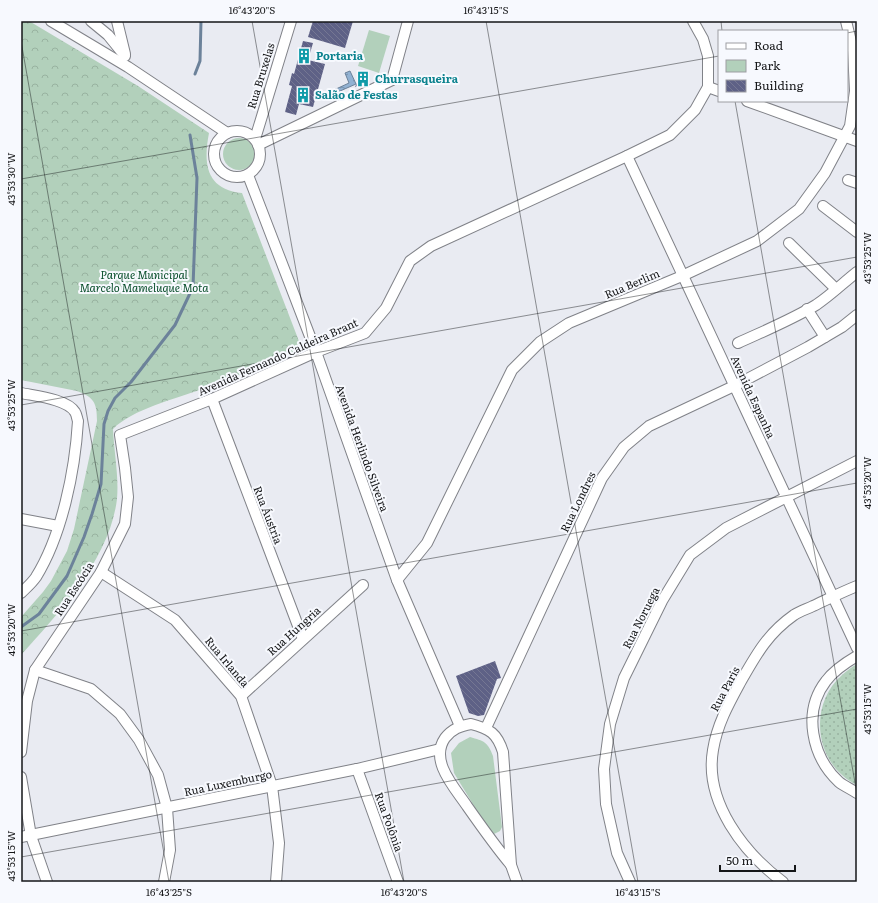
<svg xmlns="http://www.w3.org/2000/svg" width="878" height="903" font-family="Literata,serif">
	<defs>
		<pattern id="grass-dots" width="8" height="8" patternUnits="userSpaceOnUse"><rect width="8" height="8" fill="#b2d0bb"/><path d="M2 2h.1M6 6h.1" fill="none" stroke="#98b2a0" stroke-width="1.8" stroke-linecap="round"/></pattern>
		<pattern id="forest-crowns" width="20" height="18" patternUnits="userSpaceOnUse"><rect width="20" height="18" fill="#b2d0bb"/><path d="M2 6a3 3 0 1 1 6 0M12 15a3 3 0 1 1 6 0" fill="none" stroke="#98b2a0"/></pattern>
		<pattern id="water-ripples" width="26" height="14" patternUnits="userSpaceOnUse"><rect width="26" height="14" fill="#91b1d2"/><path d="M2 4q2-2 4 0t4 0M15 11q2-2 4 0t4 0" fill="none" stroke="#758fa9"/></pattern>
		<pattern id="building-back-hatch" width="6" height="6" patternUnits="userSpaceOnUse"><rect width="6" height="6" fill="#5e6186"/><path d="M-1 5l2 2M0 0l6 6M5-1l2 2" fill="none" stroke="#757793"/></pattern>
	</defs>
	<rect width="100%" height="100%" fill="#e9ebf2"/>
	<path fill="url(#grass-dots)" d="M857,664V785C815,765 807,706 842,675C847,671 851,667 857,664Z"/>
	<path fill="url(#forest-crowns)" d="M21,21H29L138,86L209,133C203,164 206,189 242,193L302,349C268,363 235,377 202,389C175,399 133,409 113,429C114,452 119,476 117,499C110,558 59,613 21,655V617L43,592L51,581L67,551L74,529L97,421C97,403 94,397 77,391L21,380Z"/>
	<g fill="#b2d0bb">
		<path d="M369,30L390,36L379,73L358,66Z"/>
		<circle cx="239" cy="154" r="16"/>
		<path d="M470,737C484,741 488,742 493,756L502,827L500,831L494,834L488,829L454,773L451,753L459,743Z"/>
	</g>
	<path fill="url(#water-ripples)" stroke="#6c829a" d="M350,71L356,84L324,98L323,95L349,83L345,73Z"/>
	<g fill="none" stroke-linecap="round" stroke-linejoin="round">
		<g stroke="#6c829a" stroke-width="3">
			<path d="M195,74L200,61L201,21"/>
			<path d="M21,627L39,614L67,576L84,537L92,514L101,484L104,424L108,411L115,398L131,382L175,325L193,287L197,178L190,135"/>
		</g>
	</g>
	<g fill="url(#building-back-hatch)">
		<path d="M313,21H353L345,48L308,37Z"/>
		<path d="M303,41L313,43L308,60L325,64L313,107L299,104L296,115L285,112L292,86L289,85L292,73L294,74Z"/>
		<path d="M361,74L369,76L367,82L355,87Z"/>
		<path d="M495,661L501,678L497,679L484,715L478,716L469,713L456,676Z"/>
	</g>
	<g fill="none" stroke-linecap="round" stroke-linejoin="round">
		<defs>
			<g id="street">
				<path d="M51,21L128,67L227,133"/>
				<path d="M91,21L108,35L125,56"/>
				<path d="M117,21L125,54"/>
				<path d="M708,87L719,91"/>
				<path d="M747,101L857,141"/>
				<circle cx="237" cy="154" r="23"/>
				<path d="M255,139L291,21"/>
				<path d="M258,145L392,80L408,21"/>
				<path d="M627,156L857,648"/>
				<path d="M248,175L316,352L397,580L460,726"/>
				<path d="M848,180L857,183"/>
				<path d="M823,206L857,232"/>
				<path d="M789,243L836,289"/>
				<path d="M807,309L825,337"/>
				<path d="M738,343C764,331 791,320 816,305C831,295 843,283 857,272"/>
				<path d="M21,393C35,396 67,399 75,412C77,415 77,419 78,421C75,471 62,535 36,577C32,583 26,588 21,593"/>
				<path d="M212,399L303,639"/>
				<path d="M21,519L58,526"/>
				<path d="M101,572L175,620L241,696L272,786L279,843L276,882"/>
				<path d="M397,580L427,543L512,370L540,342L569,323L682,276L757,241L799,209L825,173L850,126L855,91L853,50L846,21"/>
				<path d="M857,656C845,663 834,670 826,681C802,712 812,757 839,782C844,786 851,789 857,793"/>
				<path d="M35,670L91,689L120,714L139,740L158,775L167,808L170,850L164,882"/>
				<path d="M241,696L363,585"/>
				<path d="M471,724C490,729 497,733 503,752L511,865C495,846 481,826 467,806C455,788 429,761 445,738C452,729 460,726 471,724Z"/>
				<path d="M486,728L602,478L624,447L649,426L734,386L808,347L842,327L857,315"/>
				<path d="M21,752L27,701L35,670L101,572L125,524L128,497L125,468L120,435L212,399L316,352L365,333L386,308L410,261L431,246L627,156L670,135L695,110L708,87V56L703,39L693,21"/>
				<path d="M357,769L398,882"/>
				<path d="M21,777L31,836L47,882"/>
				<path d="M21,837L357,769L440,749"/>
				<path d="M511,865L517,882"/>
				<path d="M630,882L617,853L606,804L604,769L610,724L624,678L662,601L690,555L726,528L857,461"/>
				<path d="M783,882C744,853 704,802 713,750C717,725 728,705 740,683C756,655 767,634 794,615C800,611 807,609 813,606C828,599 842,592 857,586"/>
			</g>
		</defs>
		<use href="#street" stroke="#808288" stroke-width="12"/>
		<use href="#street" stroke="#fff" stroke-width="10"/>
	</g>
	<path fill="none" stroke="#151618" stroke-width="1" stroke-opacity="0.45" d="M252,21L404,882M486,21L638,882M721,21L722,31M847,33L857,31M21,41L169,882M735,101L857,794M21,179L719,56M21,405L857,257M21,631L857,483M21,857L857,709"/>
	<defs>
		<symbol id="building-bare" viewBox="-9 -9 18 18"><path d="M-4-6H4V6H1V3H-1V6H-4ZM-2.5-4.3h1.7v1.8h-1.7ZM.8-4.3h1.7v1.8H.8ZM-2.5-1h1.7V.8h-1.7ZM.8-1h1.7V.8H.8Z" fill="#0f9aa8" stroke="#f7f9fe" stroke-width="2.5" paint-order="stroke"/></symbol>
	</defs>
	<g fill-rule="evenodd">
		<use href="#building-bare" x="293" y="45" width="22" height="22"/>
		<use href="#building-bare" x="352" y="68" width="22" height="22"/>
		<use href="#building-bare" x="292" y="84" width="22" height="22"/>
	</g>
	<g text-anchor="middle" stroke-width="4" stroke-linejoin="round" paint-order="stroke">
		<g font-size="11" font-weight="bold" fill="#0d838f" stroke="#f7f9fe" text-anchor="start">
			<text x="316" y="60">Portaria</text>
			<text x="375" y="83">Churrasqueira</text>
			<text x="315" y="99">Salão de Festas</text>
		</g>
		<g font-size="11" fill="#151618" stroke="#f7f9fe">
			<text transform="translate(261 76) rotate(-73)" y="4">Rua Bruxelas</text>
			<text transform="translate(632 284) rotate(-23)" y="4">Rua Berlim</text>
			<text transform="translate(278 357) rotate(-24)" y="4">Avenida Fernando Caldeira Brant</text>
			<text transform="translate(753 397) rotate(65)" y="4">Avenida Espanha</text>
			<text transform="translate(362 448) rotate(70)" y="4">Avenida Herlindo Silveira</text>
			<text transform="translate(578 502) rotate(-64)" y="4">Rua Londres</text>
			<text transform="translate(268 515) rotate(69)" y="4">Rua Áustria</text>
			<text transform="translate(74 589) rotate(-57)" y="4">Rua Escócia</text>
			<text transform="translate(641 618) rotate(-63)" y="4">Rua Noruega</text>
			<text transform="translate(294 631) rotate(-42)" y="4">Rua Hungria</text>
			<text transform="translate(227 662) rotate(50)" y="4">Rua Irlanda</text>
			<text transform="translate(725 689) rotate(-62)" y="4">Rua Paris</text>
			<text transform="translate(228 783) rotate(-12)" y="4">Rua Luxemburgo</text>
			<text transform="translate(389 822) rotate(70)" y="4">Rua Polônia</text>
		</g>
		<g font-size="11" font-style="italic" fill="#084e2a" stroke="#f7f9fe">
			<text x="144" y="279">Parque Municipal<tspan x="144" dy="13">Marcelo Mameluque Mota</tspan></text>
		</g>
	</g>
	<rect width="878" height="903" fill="none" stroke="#f7f9fe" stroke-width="44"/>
	<rect x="718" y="30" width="130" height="72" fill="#f7f9fe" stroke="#9d9ea2"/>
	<rect x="726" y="43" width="20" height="6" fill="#ffffff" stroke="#9d9ea2"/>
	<text x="754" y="50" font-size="12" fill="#151618">Road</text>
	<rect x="726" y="60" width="20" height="12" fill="#b2d0bb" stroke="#9d9ea2"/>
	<text x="754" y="70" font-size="12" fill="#151618">Park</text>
	<rect x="726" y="80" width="20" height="12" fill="url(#building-back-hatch)" stroke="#9d9ea2"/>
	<text x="754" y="90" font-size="12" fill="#151618">Building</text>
	<path d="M720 865v6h75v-6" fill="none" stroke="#151618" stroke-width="2"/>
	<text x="726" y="865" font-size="12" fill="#151618" stroke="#f7f9fe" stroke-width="3" paint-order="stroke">50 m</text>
	<rect x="22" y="22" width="834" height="859" fill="none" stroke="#151618" stroke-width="1.5"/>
	<g font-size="10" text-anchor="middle" fill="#151618">
		<text x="252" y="14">16°43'20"S</text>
		<text x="486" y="14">16°43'15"S</text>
		<text transform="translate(11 179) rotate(-90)" y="4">43°53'30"W</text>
		<text transform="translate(867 258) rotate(-90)" y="4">43°53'25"W</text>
		<text transform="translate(11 405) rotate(-90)" y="4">43°53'25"W</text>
		<text transform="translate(867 483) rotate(-90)" y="4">43°53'20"W</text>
		<text transform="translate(11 630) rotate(-90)" y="4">43°53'20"W</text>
		<text transform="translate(867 709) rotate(-90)" y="4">43°53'15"W</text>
		<text transform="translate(11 856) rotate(-90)" y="4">43°53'15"W</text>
		<text x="169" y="896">16°43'25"S</text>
		<text x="404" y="896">16°43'20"S</text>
		<text x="638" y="896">16°43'15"S</text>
	</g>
</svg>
